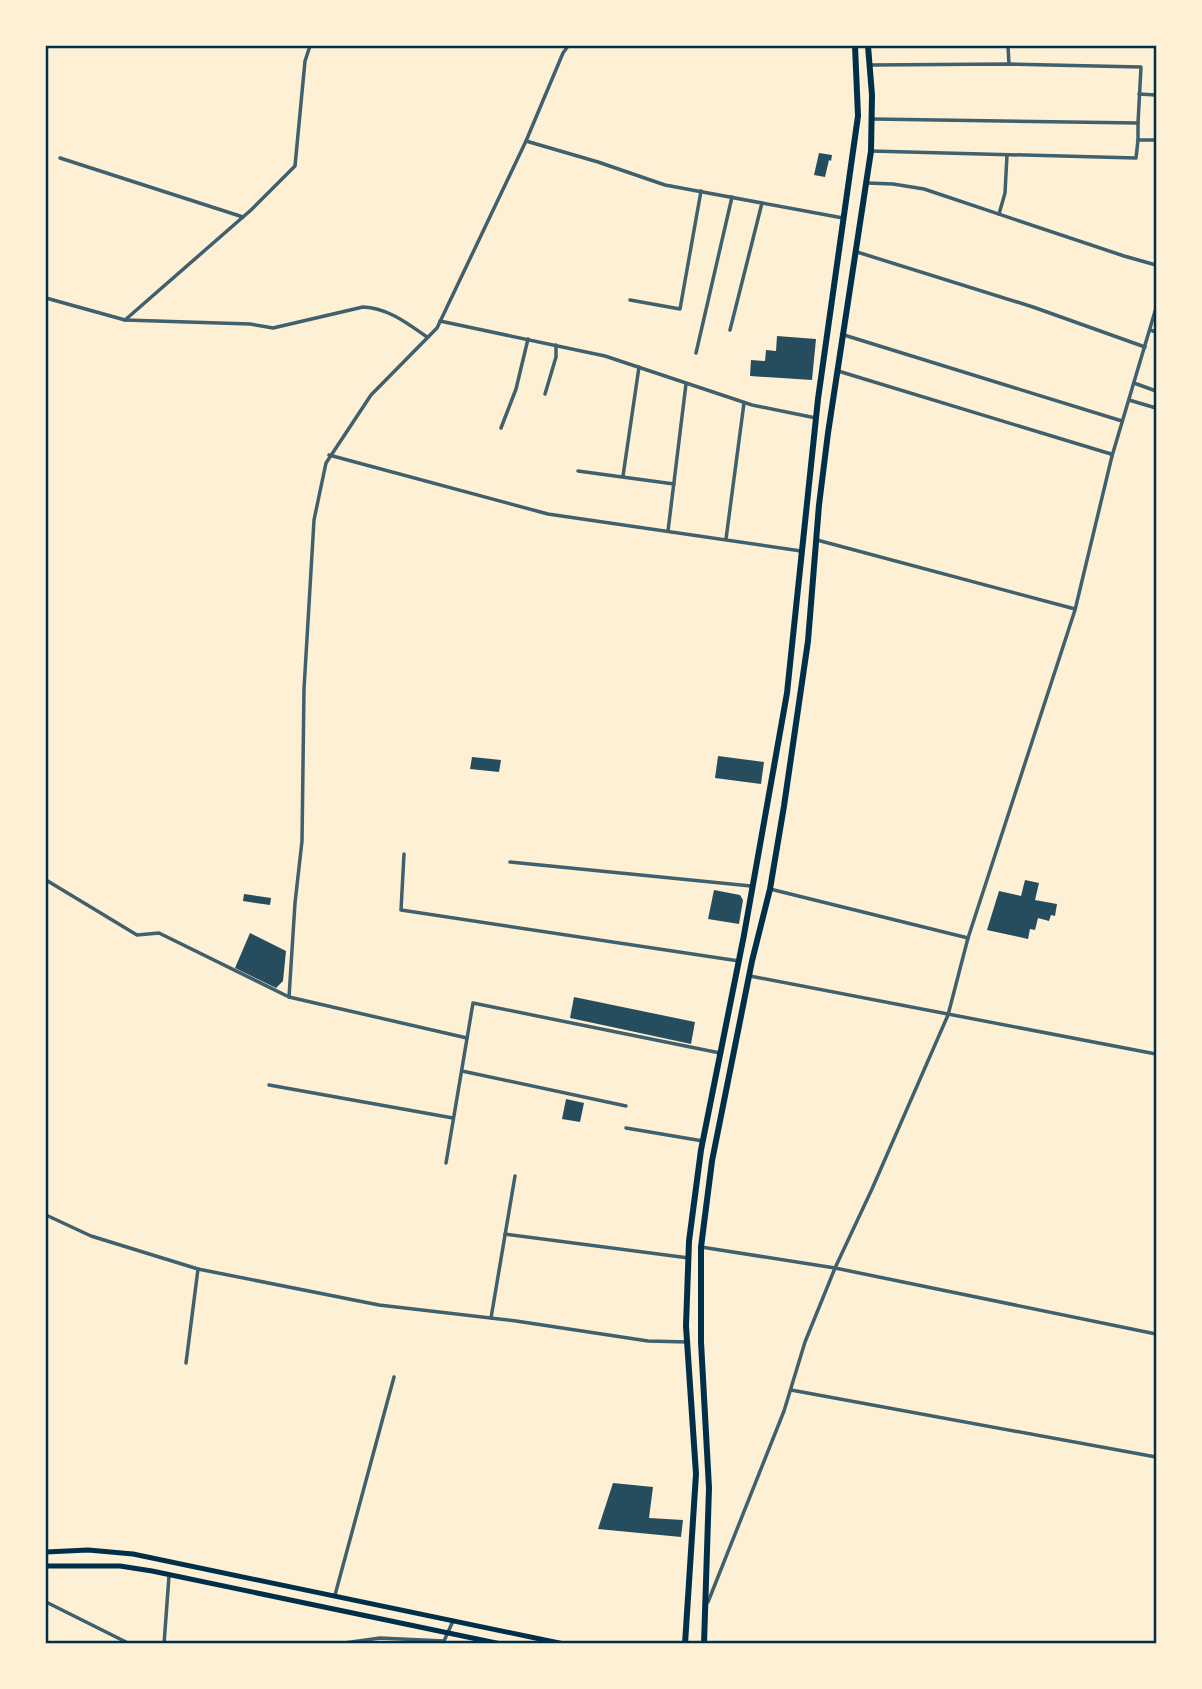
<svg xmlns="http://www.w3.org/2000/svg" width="1202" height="1689" font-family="Poppins,sans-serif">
	<rect width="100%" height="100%" fill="#fdf0d5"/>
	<g fill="#264d5e">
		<path d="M819,153L832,155L831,161L829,160L825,177L814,175Z"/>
		<path d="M777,336L816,339L812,380L750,376L751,360L765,361L766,350L776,351Z"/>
		<path d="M718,756L764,762L761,784L715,778Z"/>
		<path d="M472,757L501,760L499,772L470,769Z"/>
		<path d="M1025,880L1039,883L1035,900L1057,904L1055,916L1051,915L1049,921L1038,918L1035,930L1030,929L1028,939L987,930L999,891L1021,896Z"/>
		<path d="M714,890L740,895L743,900L739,924L708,919Z"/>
		<path d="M244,894L271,898L270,905L243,901Z"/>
		<path d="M250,933L286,951L283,981L276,988L235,968Z"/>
		<path d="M574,997L695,1022L691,1044L570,1018Z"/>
		<path d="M566,1099L584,1103L580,1122L562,1119Z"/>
		<path d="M613,1483L653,1487L649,1518L683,1520L681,1537L598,1529Z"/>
	</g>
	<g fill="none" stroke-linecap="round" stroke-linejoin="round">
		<g stroke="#3f606c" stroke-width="3.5">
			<path d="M1008,46L1009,64"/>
			<path d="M871,65L1009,64L1141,67L1138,123"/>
			<path d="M1139,94L1156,95"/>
			<path d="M873,119L1138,123V140H1156"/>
			<path d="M526,141L598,162L665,185L843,218"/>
			<path d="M871,151L1136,158L1138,140"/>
			<path d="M60,158L243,217"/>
			<path d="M867,183L893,184L924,189L1124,256L1156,265"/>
			<path d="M999,214L1005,193L1007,155"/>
			<path d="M857,252L1033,307L1145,347"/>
			<path d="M46,298L125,320L250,324L273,328L363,307C388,308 407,323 427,337"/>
			<path d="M630,300L680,309L701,191"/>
			<path d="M125,320L251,210L295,166L305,61L310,46"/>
			<path d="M440,321L605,356L752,405L816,418"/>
			<path d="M730,330L762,203"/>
			<path d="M1150,330L1156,332"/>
			<path d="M844,335L1122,421"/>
			<path d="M696,353L732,197"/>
			<path d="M838,371L1111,454L1112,456"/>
			<path d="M1134,383L1156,391"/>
			<path d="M545,394L556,357V345"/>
			<path d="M1129,400L1156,408"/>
			<path d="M501,428L516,389L528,339"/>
			<path d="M329,455L548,514L801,551"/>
			<path d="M578,471L674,484"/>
			<path d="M623,476L639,367"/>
			<path d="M668,531L686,384"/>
			<path d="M726,539L744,403"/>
			<path d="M817,540L1075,609"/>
			<path d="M404,854L401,910L739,961"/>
			<path d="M510,862L751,886"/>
			<path d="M46,880L137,935L159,933L289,997L467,1038"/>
			<path d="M770,889L968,938"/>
			<path d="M750,976L1156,1054"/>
			<path d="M289,997L295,903L302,841L304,689L314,520L326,463L371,395L437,328L526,141L563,53L568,46"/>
			<path d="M462,1071L626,1106"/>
			<path d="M269,1085L453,1118"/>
			<path d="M626,1128L703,1141"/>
			<path d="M446,1163L473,1003L720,1053"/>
			<path d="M46,1215L91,1236L198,1269"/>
			<path d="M505,1234L689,1258"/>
			<path d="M701,1247L835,1268L1156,1334"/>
			<path d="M491,1318L515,1176"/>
			<path d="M186,1363L198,1269L379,1305L516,1321L648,1341L687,1342"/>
			<path d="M791,1390L1156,1457"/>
			<path d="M335,1595L394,1377"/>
			<path d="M46,1602L130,1644"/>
			<path d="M708,1602L784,1411L805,1342L835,1268L872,1189L948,1015L968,938L1075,610L1112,456L1156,308"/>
			<path d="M444,1641L453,1621"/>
			<path d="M164,1644L169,1576"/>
			<path d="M337,1644L380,1638L444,1641"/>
		</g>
		<g stroke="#003049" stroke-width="5">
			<path d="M46,1552L88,1550L133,1554L564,1644"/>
			<path d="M46,1566H120L152,1571L501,1644"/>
		</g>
		<g stroke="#003049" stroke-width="6">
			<path d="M685,1644L696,1474L686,1326L689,1241L701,1150L744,935L787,693L818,399L858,116L855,46"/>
			<path d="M704,1644L709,1488L701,1342V1247L712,1161L752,961L770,889L784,806L808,641L819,505L828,433L871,151L872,95L868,46"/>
		</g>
	</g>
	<rect width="1202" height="1689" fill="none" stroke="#fdf0d5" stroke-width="94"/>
	<rect x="47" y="47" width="1108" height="1595" fill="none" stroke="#003049" stroke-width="2.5"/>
</svg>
